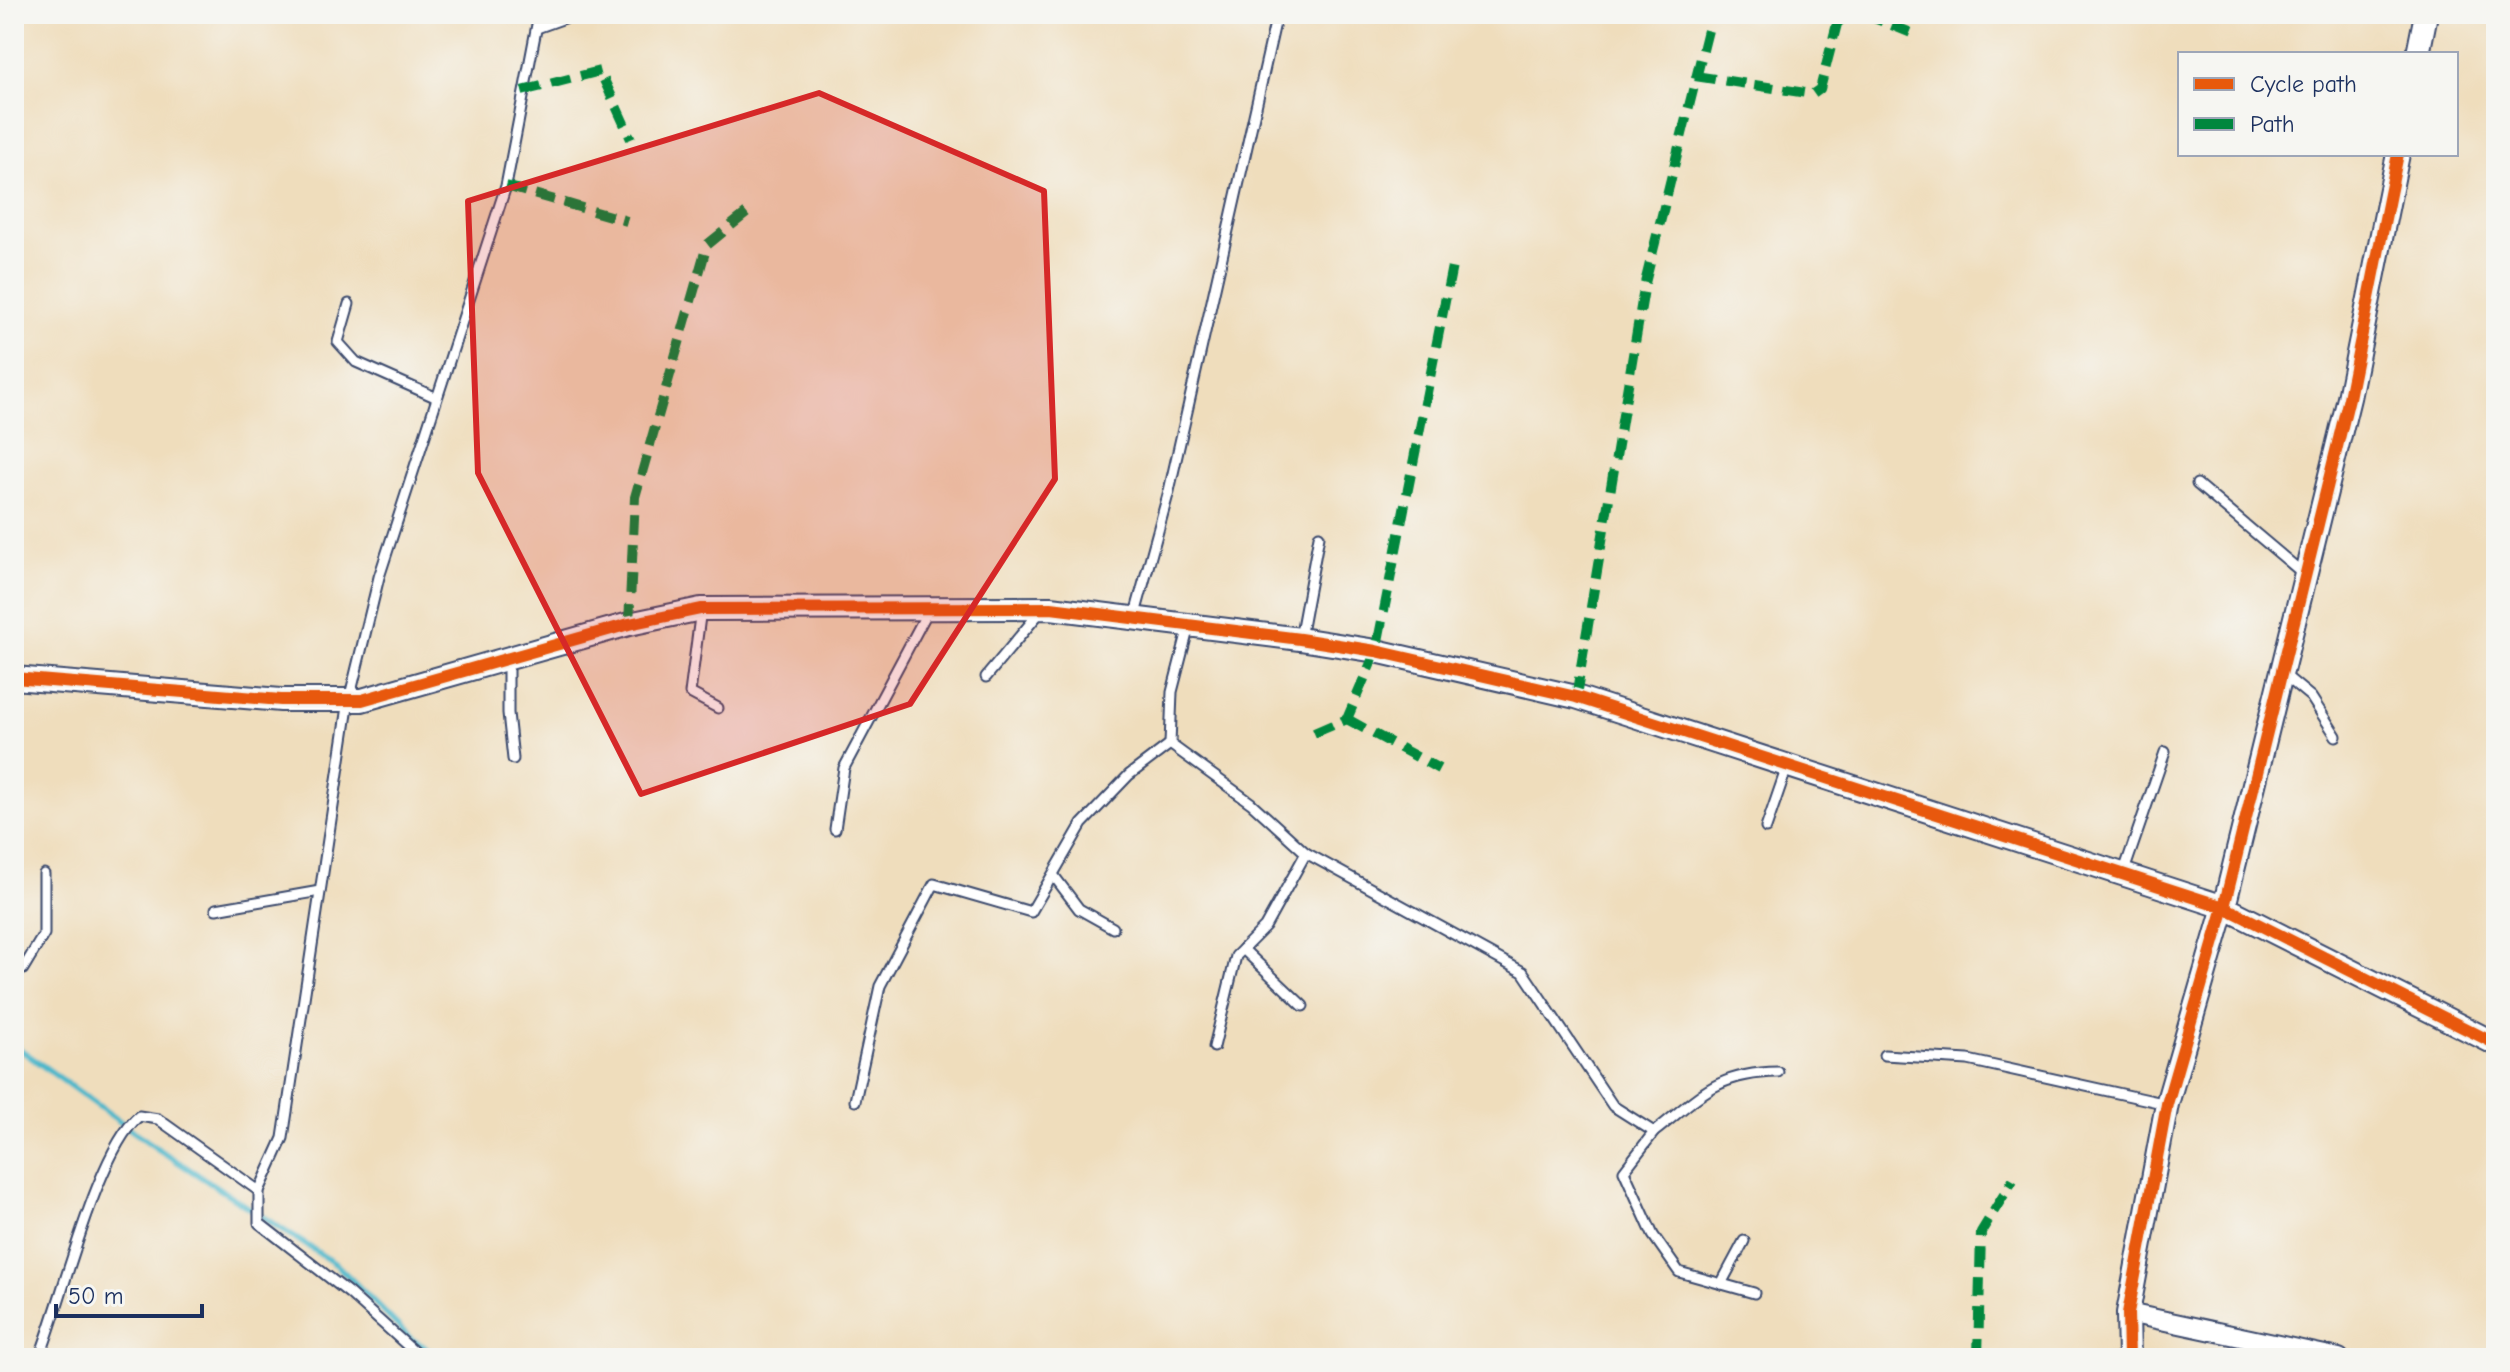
<svg xmlns="http://www.w3.org/2000/svg" width="2510" height="1372" font-family="'Comic Neue',sans-serif">
	<rect width="100%" height="100%" fill="#f6f6f2"/>
	<filter id="ink" filterUnits="userSpaceOnUse"><feTurbulence type="fractalNoise" baseFrequency=".0125" numOctaves="2"/><feDisplacementMap in="SourceGraphic" scale="16" xChannelSelector="R" yChannelSelector="G"/><feConvolveMatrix kernelMatrix="1 2 1 2 8 2 1 2 1" color-interpolation-filters="sRGB"/></filter>
	<filter id="wash" filterUnits="userSpaceOnUse"><feTurbulence type="fractalNoise" baseFrequency=".006" numOctaves="4" result="noise"/><feDisplacementMap in="SourceGraphic" scale="32" xChannelSelector="R" yChannelSelector="G"/><feGaussianBlur stdDeviation="1.8" result="paint"/><feColorMatrix in="noise" values="0 0 0 0 0 0 0 0 0 0 0 0 0 0 0 0 0 1.4 0 .05"/><feComposite in="paint" operator="in"/></filter>
	<g filter="url(#wash)">
		<rect width="100%" height="100%" fill="#efddbc"/>
		<g fill="none" stroke-linecap="round" stroke-linejoin="round">
			<path stroke="#4cb7ca" stroke-width="6" d="M14,1045L158,1149L337,1265L411,1339L443,1358"/>
		</g>
	</g>
	<g filter="url(#ink)">
		<g fill="none" stroke-linecap="round" stroke-linejoin="round">
			<defs>
				<g id="service">
					<path d="M537,28L576,14"/>
					<path d="M349,304L338,342L356,362L435,397"/>
					<path d="M2197,484L2305,575"/>
					<path d="M701,609L690,693L718,708"/>
					<path d="M1134,618L1169,491L1277,14"/>
					<path d="M1189,626L1172,692L1170,744L1251,803L1306,853L1523,972L1613,1106L1654,1132L1624,1171L1653,1235L1679,1272L1754,1293"/>
					<path d="M1300,638L1319,536"/>
					<path d="M508,658V713L513,759"/>
					<path d="M2282,673L2311,697L2336,736"/>
					<path d="M986,677L1040,612"/>
					<path d="M1766,828L1787,767"/>
					<path d="M835,829L844,768L929,609"/>
					<path d="M2123,874L2165,752"/>
					<path d="M1054,876L1079,909L1113,928"/>
					<path d="M216,909L320,891"/>
					<path d="M1243,949L1303,1006"/>
					<path d="M14,966L23,969L44,934V874"/>
					<path d="M1214,1047L1236,956L1265,927L1306,853"/>
					<path d="M1884,1055L1968,1060L2167,1104"/>
					<path d="M855,1101L880,986L934,884L1031,912L1082,824L1129,775L1170,744"/>
					<path d="M1654,1132C1700,1096 1716,1073 1778,1072"/>
					<path d="M1721,1284L1744,1241"/>
					<path d="M39,1358C62,1301 97,1151 139,1116L158,1119L259,1191"/>
					<path d="M421,1358L349,1293L259,1223V1191L283,1138L349,700L379,577L506,186L539,14"/>
				</g>
				<path id="minor" d="M2128,1313L2339,1358"/>
				<g id="tertiary">
					<path d="M2418,54L2426,14"/>
					<path d="M14,678L281,700H362L629,624L701,609L1051,608L1300,639L1376,651L1576,697L2224,907L2496,1044"/>
					<path d="M2129,1358L2128,1313L2167,1104L2224,907L2349,398L2398,154"/>
				</g>
			</defs>
			<use href="#service" stroke="#3b496c" stroke-width="13"/>
			<use href="#minor" stroke="#3b496c" stroke-width="22"/>
			<use href="#tertiary" stroke="#3b496c" stroke-width="26"/>
			<use href="#service" stroke="#fff" stroke-width="9"/>
			<use href="#minor" stroke="#fff" stroke-width="18"/>
			<use href="#tertiary" stroke="#fff" stroke-width="22"/>
			<g stroke="#00873e" stroke-width="10" stroke-dasharray="20 10" stroke-linecap="butt">
				<path d="M1864,14L1919,36"/>
				<path d="M1695,76L1813,94L1820,89L1837,24L1846,14"/>
				<path d="M522,91L600,71L631,139"/>
				<path d="M506,186L627,221"/>
				<path d="M629,624L635,497L707,245L754,207"/>
				<path d="M1576,697L1645,283L1712,14"/>
				<path d="M1347,719L1439,769"/>
				<path d="M1314,733L1347,719L1376,651L1452,266"/>
				<path d="M1978,1358L1981,1232L2013,1180"/>
			</g>
			<defs>
				<g id="cycleway">
					<path d="M14,678L281,700H362L629,624L701,609L1051,608L1300,639L1376,651L1576,697L2224,907L2496,1044"/>
					<path d="M2129,1358L2128,1313L2167,1104L2224,907L2349,398L2398,154"/>
				</g>
			</defs>
			<use href="#cycleway" stroke="#f6f6f2" stroke-width="17"/>
			<use href="#cycleway" stroke="#e8590c" stroke-width="12"/>
		</g>
	</g>
	<path fill="#d62828" fill-opacity="0.2" stroke="#d62828" stroke-width="6" stroke-linejoin="round" d="M819,93L1044,191L1055,479L910,704L641,794L478,473L468,201Z"/>
	<rect width="2510" height="1372" fill="none" stroke="#f6f6f2" stroke-width="48"/>
	<rect x="2178" y="52" width="280" height="104" fill="#f6f6f2" stroke="#9ea6b7" stroke-width="2"/>
	<rect x="2194" y="78" width="40" height="12" fill="#e8590c" stroke="#9ea6b7" stroke-width="2"/>
	<text x="2250" y="92" font-size="24" fill="#1b2f5e">Cycle path</text>
	<rect x="2194" y="118" width="40" height="12" fill="#00873e" stroke="#9ea6b7" stroke-width="2"/>
	<text x="2250" y="132" font-size="24" fill="#1b2f5e">Path</text>
	<path d="M56 1304v12h146v-12" fill="none" stroke="#1b2f5e" stroke-width="4"/>
	<text x="68" y="1304" font-size="24" fill="#1b2f5e" stroke="#f6f6f2" stroke-width="6" paint-order="stroke">50 m</text>
</svg>
